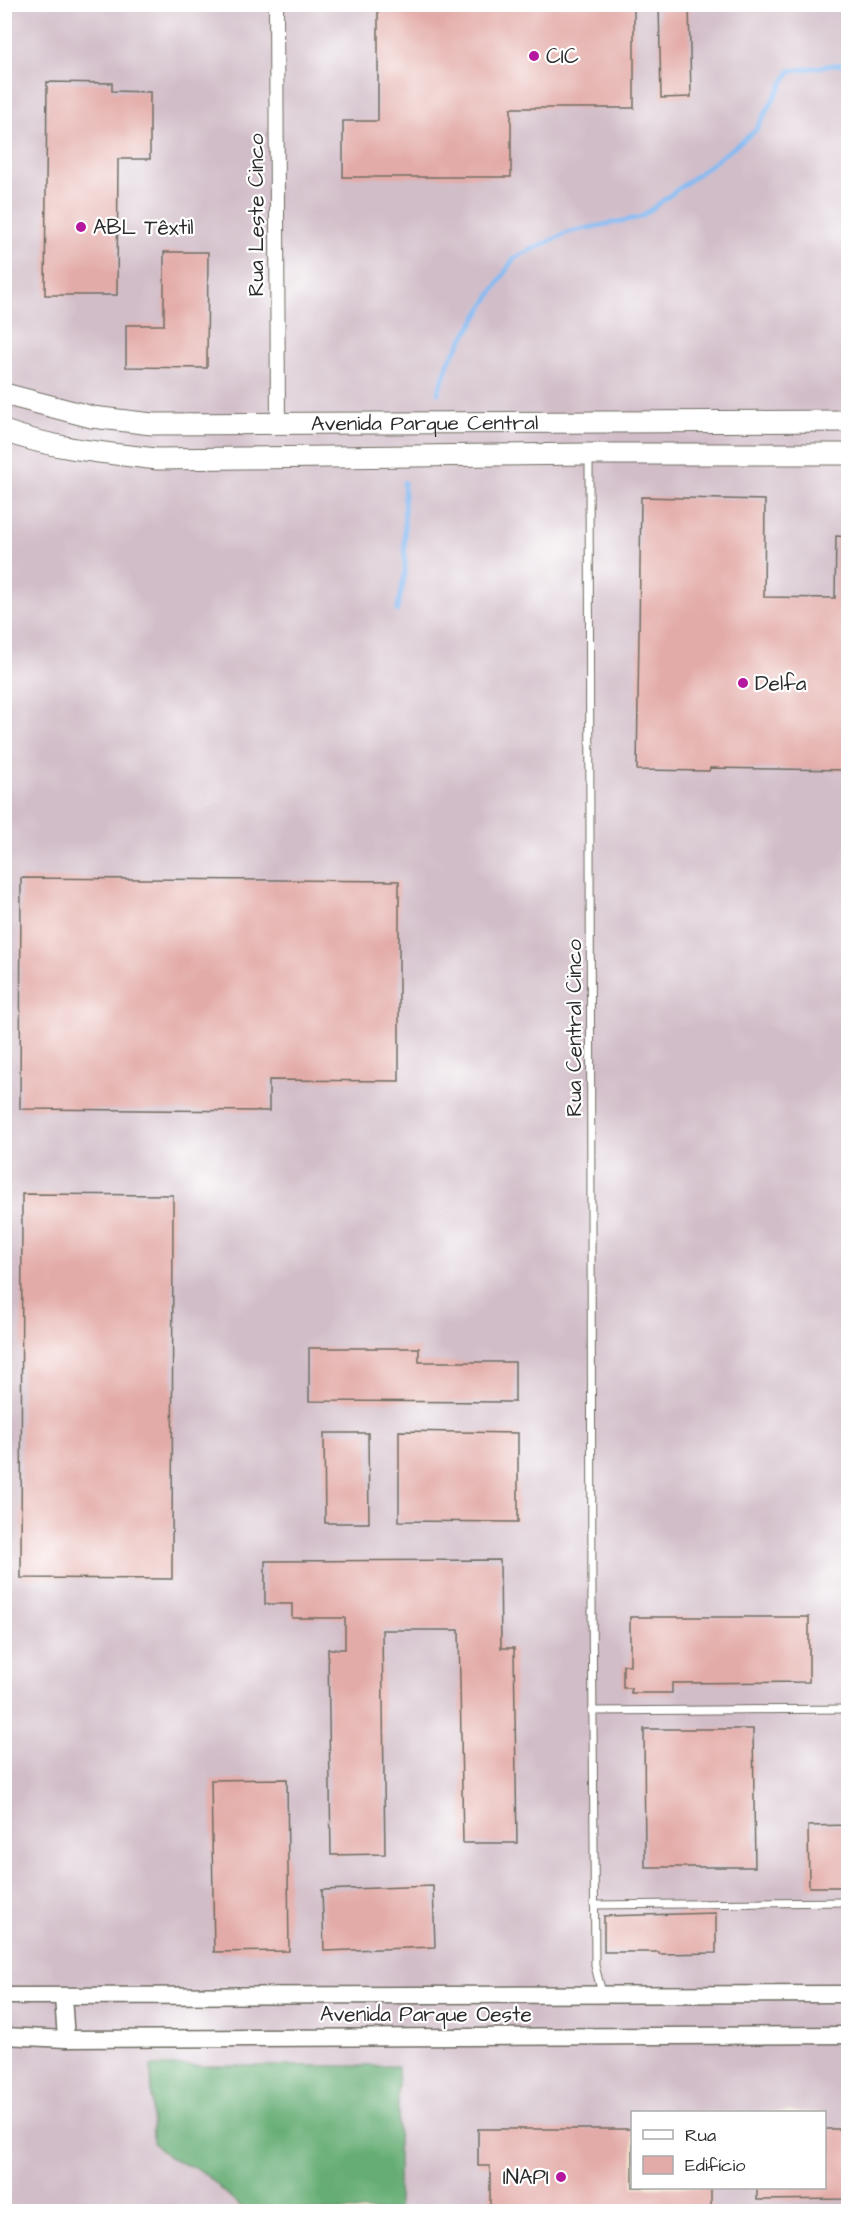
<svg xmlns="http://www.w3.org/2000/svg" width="853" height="2216" font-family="'Architects Daughter',sans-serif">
	<rect width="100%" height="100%" fill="#fff"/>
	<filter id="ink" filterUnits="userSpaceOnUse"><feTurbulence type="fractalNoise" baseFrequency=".0167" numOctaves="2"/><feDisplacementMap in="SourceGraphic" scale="12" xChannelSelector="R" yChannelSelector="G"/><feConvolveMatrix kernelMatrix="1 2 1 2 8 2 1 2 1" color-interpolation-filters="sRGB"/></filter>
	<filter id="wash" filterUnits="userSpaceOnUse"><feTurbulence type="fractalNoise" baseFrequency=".008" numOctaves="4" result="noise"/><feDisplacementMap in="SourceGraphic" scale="24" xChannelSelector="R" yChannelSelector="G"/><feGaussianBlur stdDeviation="1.35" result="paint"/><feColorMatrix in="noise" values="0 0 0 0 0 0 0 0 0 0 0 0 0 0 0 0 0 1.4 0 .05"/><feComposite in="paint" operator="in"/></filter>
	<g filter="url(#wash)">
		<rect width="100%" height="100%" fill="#f0e7cc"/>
		<path fill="#d1bdc8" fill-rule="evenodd" d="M5,5H848V2211L5,2212ZM632,2112H824V2188H632Z"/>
		<path fill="#66ad74" stroke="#486c50" stroke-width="1.5" d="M151,2066H398V2211H246L200,2170L171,2159L153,2143Z"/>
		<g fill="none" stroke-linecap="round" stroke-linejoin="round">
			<g stroke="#83bbf3" stroke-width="4.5">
				<path d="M438,393L449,361L514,258L569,232L641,217L755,131L790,71L848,63"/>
				<path d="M397,611L405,574L404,482"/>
			</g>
		</g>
		<g id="blocks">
			<g fill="#e3aba7">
				<path d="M378,4H634V108H511V177H343V121H378Z"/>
				<path d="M659,4H689L691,97L661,98Z"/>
				<path d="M47,82L112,83V91L150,92V159H118L117,295H45Z"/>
				<path d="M164,252H208L207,368L126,367V325H164Z"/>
				<path d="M641,497L765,500L764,597L835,598L836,536L849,537V770L710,768L709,771L637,770Z"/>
				<path d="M21,878L399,881V1081L269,1080V1111L20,1109Z"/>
				<path d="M22,1194L173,1195L172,1579L21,1578Z"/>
				<path d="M309,1348H419V1362H515V1402L309,1401Z"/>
				<path d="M399,1431L518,1433V1522L399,1521Z"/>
				<path d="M324,1433H368L369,1523H325Z"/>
				<path d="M500,1560L501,1648H514L517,1843H463L459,1630H382L385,1854L331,1855L328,1649H345V1618H292V1604H265V1561Z"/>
				<path d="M630,1617H809V1682L672,1683V1693H631V1688H623V1665L630,1666Z"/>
				<path d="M644,1729H753L755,1867H645Z"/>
				<path d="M287,1779L289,1951L214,1952L211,1780Z"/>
				<path d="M849,1825V1887H809L808,1826Z"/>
				<path d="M433,1886L435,1947L324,1951L322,1890Z"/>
				<path d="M716,1913V1953L659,1954V1952H604V1916Z"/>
				<path d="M478,2129H633V2187H711V2209H490V2166H478Z"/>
				<path d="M825,2129H849V2199L757,2200V2187H825Z"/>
			</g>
		</g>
	</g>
	<g filter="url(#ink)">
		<use href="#blocks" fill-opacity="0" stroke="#706d63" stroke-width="1.5"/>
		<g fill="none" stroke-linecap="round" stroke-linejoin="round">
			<defs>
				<g id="service">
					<path d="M4,162L6,300L4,326"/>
					<path d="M589,457L592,1602L595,1966L602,1993"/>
					<path d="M592,1711L848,1709"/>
					<path d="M594,1905L848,1902"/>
				</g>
				<path id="minor" d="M276,4L278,425"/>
				<g id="tertiary">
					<path d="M4,1996L848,1994"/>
					<path d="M63,1997L66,2039"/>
					<path d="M4,2036L66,2039L848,2035"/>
				</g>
				<g id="primary">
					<path id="s1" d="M4,394L92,417L152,424L848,421"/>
					<path d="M4,431C54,449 105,453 157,459L589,454H848"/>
				</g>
			</defs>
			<use href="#service" stroke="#706d63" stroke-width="9"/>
			<use href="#minor" stroke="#706d63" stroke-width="16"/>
			<use href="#tertiary" stroke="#706d63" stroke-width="19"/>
			<use href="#primary" stroke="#706d63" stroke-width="23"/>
			<use href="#service" stroke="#fff" stroke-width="7"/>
			<use href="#minor" stroke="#fff" stroke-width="14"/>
			<use href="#tertiary" stroke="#fff" stroke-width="16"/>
			<use href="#primary" stroke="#fff" stroke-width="21"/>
		</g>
	</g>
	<g fill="#b5179e" stroke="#fff" stroke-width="2">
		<circle cx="534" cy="56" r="6"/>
		<circle cx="81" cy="227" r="6"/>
		<circle cx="743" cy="683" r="6"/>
		<circle cx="561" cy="2177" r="6"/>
	</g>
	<g text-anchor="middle" stroke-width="4.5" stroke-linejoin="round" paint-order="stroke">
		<g font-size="21" fill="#2b2b2b" stroke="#fff" text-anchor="start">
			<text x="546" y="63">CIC</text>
			<text x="93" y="234">ABL Têxtil</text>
			<text x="755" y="690">Delfa</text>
			<text x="549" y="2184" text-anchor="end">INAPI</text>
		</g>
		<g font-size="21" fill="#2b2b2b" stroke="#fff">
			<text transform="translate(256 215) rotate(-90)" y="7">Rua Leste Cinco</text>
			<text dy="7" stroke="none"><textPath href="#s1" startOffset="424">Avenida Parque Central</textPath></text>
			<text transform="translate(574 1028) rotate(-90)" y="7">Rua Central Cinco</text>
			<text x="426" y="2021">Avenida Parque Oeste</text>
		</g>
	</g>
	<rect width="853" height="2216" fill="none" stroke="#fff" stroke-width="24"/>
	<rect x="631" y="2111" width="195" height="78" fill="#ffffff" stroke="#aaaaaa" stroke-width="1.5"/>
	<rect x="643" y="2130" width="30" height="9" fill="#ffffff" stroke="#aaaaaa" stroke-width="1.5"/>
	<text x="685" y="2141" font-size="18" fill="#2b2b2b">Rua</text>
	<rect x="643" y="2156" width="30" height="18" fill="#e3aba7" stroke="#aaaaaa" stroke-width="1.5"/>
	<text x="685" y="2171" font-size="18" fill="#2b2b2b">Edifício</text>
</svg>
